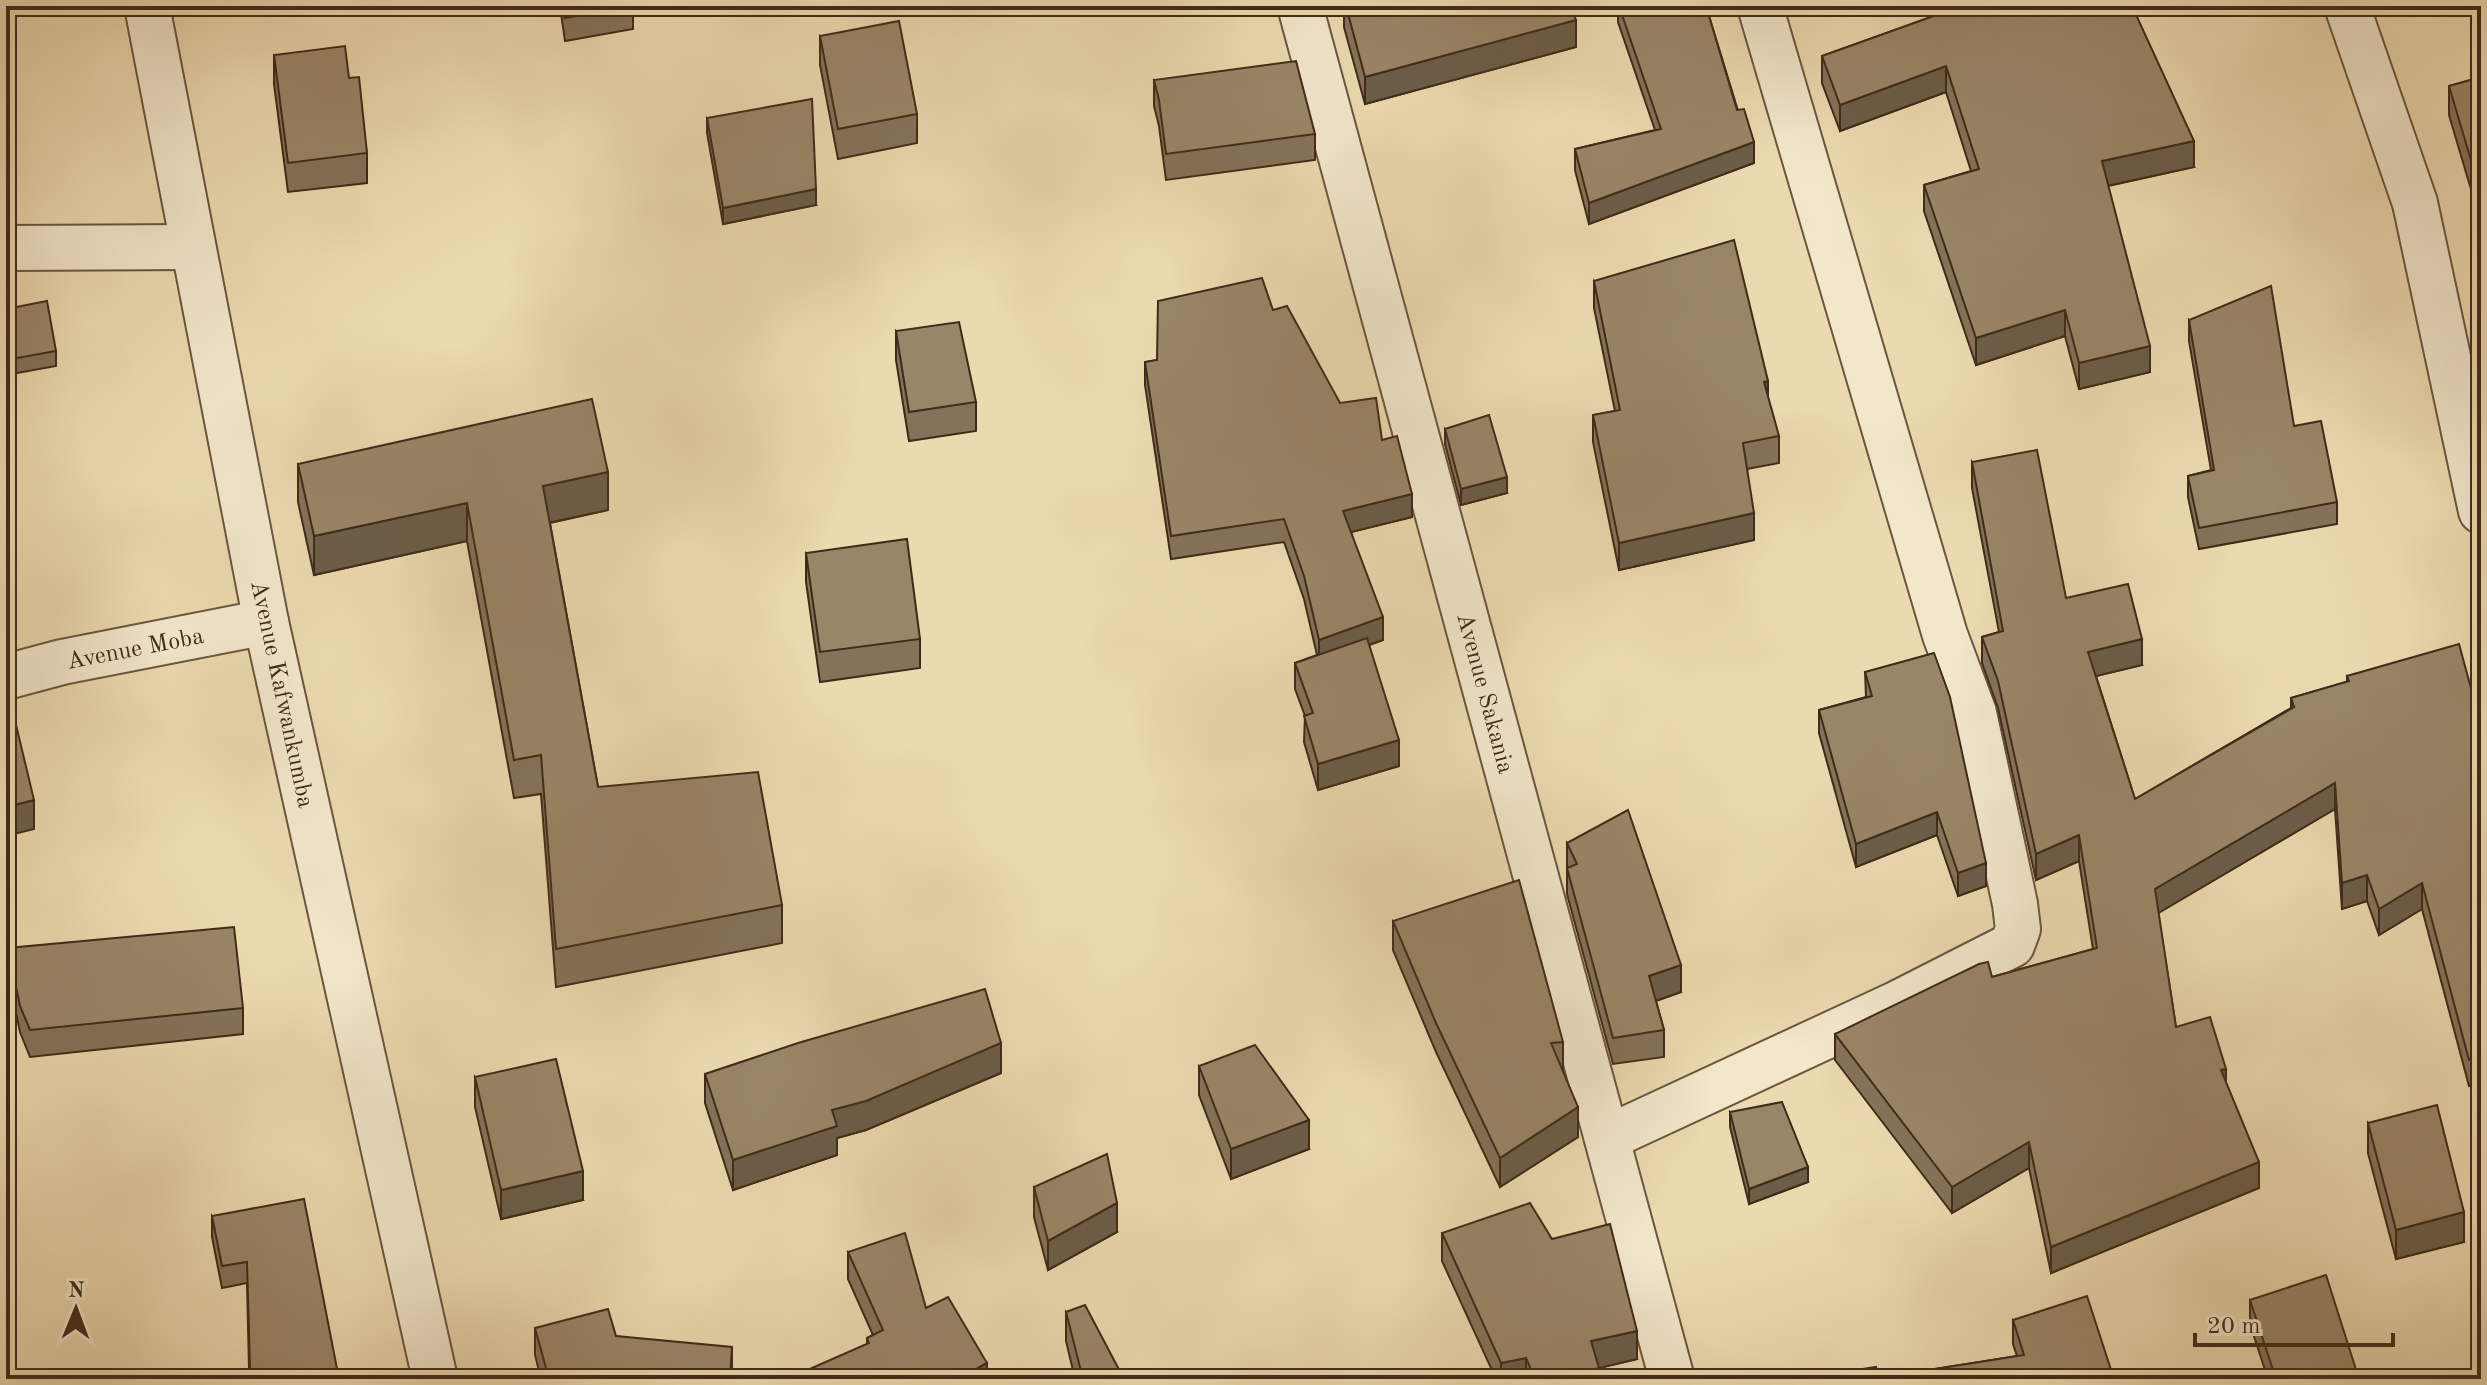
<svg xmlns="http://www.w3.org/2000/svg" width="2487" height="1385" font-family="'Old Standard TT',serif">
	<rect width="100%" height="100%" fill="#ebd9af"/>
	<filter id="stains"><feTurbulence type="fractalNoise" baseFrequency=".0025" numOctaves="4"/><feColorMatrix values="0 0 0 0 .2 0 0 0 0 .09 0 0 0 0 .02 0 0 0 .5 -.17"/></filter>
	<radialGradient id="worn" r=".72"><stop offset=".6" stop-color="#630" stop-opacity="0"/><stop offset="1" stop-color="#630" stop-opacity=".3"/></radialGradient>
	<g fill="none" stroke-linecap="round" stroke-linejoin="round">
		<defs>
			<g id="street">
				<path d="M147,6L266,622L435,1379"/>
				<path d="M1300,6L1672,1379"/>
				<path d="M2347,6L2415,203L2481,511"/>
				<path d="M6,248L193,247"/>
				<path d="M6,677L62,662L266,622"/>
				<path d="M1607,1138L1896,1004L2012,945L2018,929L2015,904L1974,713L1945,635L1760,6"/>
			</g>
		</defs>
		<use href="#street" stroke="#6b563e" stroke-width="48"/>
		<use href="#street" stroke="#f2e6cb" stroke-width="44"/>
	</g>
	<g fill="#847259" stroke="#402b19" stroke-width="2">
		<path d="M560,6H636L633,7V29L565,41Z"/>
		<path d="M1344,6H1570L1576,47L1365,104L1344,27Z"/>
		<path d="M1618,6H1706L1754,163L1589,224L1575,170V149L1655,130L1618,22Z"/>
		<path d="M1945,6H2011L2013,11L2194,167L2108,186L2150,372L2079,389L2065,336L1976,365L1924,211V185L1971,171L1946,92L1840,131L1822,83V56L1948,11Z"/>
		<path d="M820,36L917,114V143L838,159L820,65Z"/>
		<path d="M274,55L349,78L367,153V183L288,192L274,84Z"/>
		<path d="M2481,77L2473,196L2449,115V86Z"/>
		<path d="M1154,80L1315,134V160L1166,180L1159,126L1154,106Z"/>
		<path d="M707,118L816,205L723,224L707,133Z"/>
		<path d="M1594,281L1779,436V463L1747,469L1754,540L1619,570L1593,442V415L1615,411L1594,308Z"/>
		<path d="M6,309L56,351V366L6,375Z"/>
		<path d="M1273,310L1340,403L1382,440L1412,517L1351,532L1383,640L1369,645L1399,766L1318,790L1304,742L1305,716L1295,689V663L1317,655L1304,599L1284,542L1171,559L1145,385V362L1157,360Z"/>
		<path d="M2189,320L2294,426L2337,502V524L2199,549L2188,497V476L2211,470L2189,341Z"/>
		<path d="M896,331L976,402V431L909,441L896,360Z"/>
		<path d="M1445,429L1507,493L1461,505L1445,444Z"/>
		<path d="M1972,462L2066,598L2142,665L2096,676L2135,799L2291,708V698L2347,682V676L2481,725V1084L2469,1086L2422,909L2379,935L2367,901L2342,909L2335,809L2158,913L2176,1027L2226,1083L2259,1188L2051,1273L2029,1168L1952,1213L1835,1060V1034L1992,977L2093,949L2079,861L2036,880L1998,708L1982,663V637L1999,632L1972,488Z"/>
		<path d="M298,464L608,510L550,523L598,787L782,905V943L556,987L541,794L514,798L467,541L314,575L298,502Z"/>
		<path d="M806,553L920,639V668L820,682L806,582Z"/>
		<path d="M1865,672L1986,886L1958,896L1937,835L1856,867L1819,733V710L1866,697Z"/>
		<path d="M1567,843L1681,992L1656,1001L1664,1030V1057L1613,1064L1567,894Z"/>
		<path d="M1393,921L1563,1042V1071L1578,1137L1500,1187L1436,1052L1393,950Z"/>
		<path d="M8,948L243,1008V1034L30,1057L20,1032L8,975Z"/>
		<path d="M1199,1066L1309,1149L1231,1179L1199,1095Z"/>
		<path d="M1001,1073L866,1130L837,1138V1155L733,1190L705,1103V1074Z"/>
		<path d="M475,1077L583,1200L501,1219L475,1107Z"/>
		<path d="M1730,1112L1808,1182L1749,1204L1730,1127Z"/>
		<path d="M2368,1123L2464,1242L2396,1259L2368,1153Z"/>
		<path d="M1034,1187L1117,1232L1048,1270L1034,1217Z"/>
		<path d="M212,1216L339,1379L249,1369L247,1283L222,1288L212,1237Z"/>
		<path d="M1442,1233L1552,1239L1637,1359L1599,1368V1379H1496L1442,1261Z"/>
		<path d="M848,1252L926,1308L987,1379L867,1344V1338L873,1335L848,1279Z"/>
		<path d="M2250,1300L2359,1379H2268L2250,1324Z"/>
		<path d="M1066,1312L1124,1379H1075L1066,1341Z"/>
		<path d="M2013,1320L2114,1379L1878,1378L2017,1356L2013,1344Z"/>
		<path d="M535,1328L616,1336L732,1379H541L535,1355Z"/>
	</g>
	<g fill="#6b5d48" stroke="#402b19" stroke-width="2">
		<path d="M1576,20V47L1365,104V77Z"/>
		<path d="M1946,66V92L1840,131V105Z"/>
		<path d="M2194,141V167L2102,187V161Z"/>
		<path d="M1754,142V163L1589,224V203Z"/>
		<path d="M2481,165V194L2473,196V167Z"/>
		<path d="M816,189V205L723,224V208Z"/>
		<path d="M2065,310V336L1976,365V338Z"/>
		<path d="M2150,346V372L2079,389V363Z"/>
		<path d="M1768,381V408L1764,382Z"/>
		<path d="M608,472V510L543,524V486Z"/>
		<path d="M1507,477V493L1461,505V489Z"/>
		<path d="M1412,494V517L1343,534V511Z"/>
		<path d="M467,503V541L314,575V536Z"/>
		<path d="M1754,513V540L1619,570V543Z"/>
		<path d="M1383,617V640L1319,663V640Z"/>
		<path d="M2142,639V665L2088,678V652Z"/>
		<path d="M1399,740V766L1318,790V764Z"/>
		<path d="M2335,783V809L2155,915V889Z"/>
		<path d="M34,800V829L6,836V807Z"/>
		<path d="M1937,812V835L1856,867V844Z"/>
		<path d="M2079,835V861L2036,880V854Z"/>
		<path d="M1986,863V886L1958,896V873Z"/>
		<path d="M2367,875V901L2342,909V883Z"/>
		<path d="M2422,883V909L2379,935V909Z"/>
		<path d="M1681,965V992L1649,1003V976Z"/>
		<path d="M1001,1043V1073L866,1130L837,1138V1155L733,1190V1160L832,1110Z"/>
		<path d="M2226,1069V1095L2221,1070Z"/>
		<path d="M1578,1107V1137L1500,1187V1158Z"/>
		<path d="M1309,1120V1149L1231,1179V1149Z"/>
		<path d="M2029,1142V1168L1952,1213V1187Z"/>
		<path d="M2259,1162V1188L2051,1273V1247Z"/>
		<path d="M1808,1167V1182L1749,1204V1189Z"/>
		<path d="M583,1171V1200L501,1219V1190Z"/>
		<path d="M1117,1203V1232L1048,1270V1241Z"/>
		<path d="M2464,1212V1242L2396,1259V1230Z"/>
		<path d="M1637,1331V1359L1599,1368V1379H1562L1591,1341Z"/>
		<path d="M732,1347V1379H730Z"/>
		<path d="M1526,1358V1379H1501V1363Z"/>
		<path d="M987,1363V1379H958Z"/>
	</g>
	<g fill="#998567" stroke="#402b19" stroke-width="2">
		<path d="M563,6H631L565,18Z"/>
		<path d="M1346,6H1570L1576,20L1365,77Z"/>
		<path d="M1619,6H1706L1737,110L1744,109L1754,142L1589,203L1575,149L1661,129Z"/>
		<path d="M1956,6H2011L2013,11L2023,6H2132L2194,141L2102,161L2150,346L2079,363L2065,310L1976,338L1924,185L1979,169L1946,66L1840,105L1822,56L1956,8Z"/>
		<path d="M899,21L917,114L838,129L820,36Z"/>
		<path d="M345,46L349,78L359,77L367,153L288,163L274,55Z"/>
		<path d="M1296,61L1315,134L1166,154L1159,100L1154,80Z"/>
		<path d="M2481,77V165L2473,167L2449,86Z"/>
		<path d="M812,99L816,189L723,208L707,118Z"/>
		<path d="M1734,240L1768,381L1764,382L1779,436L1743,443L1754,513L1619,543L1593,415L1620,410L1594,281Z"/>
		<path d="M1262,278L1273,310L1287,306L1340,403L1376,398L1382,440L1397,436L1412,494L1343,511L1383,617L1319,640L1304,576L1284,519L1171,536L1145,362L1157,360L1158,301Z"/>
		<path d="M2271,286L2294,426L2321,421L2337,502L2199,528L2188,476L2214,470L2189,320Z"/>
		<path d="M47,301L56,351L6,360V309Z"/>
		<path d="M959,322L976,402L909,412L896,331Z"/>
		<path d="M592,399L608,472L543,486L598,787L758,772L782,905L556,949L541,755L514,760L467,503L314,536L298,464Z"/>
		<path d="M1489,415L1507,477L1461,489L1445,429Z"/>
		<path d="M2037,450L2066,598L2128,584L2142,639L2088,652L2135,799L2294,707L2291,698L2349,681L2347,676L2459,644L2481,725V1058L2469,1060L2422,883L2379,909L2367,875L2342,883L2335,783L2155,889L2176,1027L2210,1017L2226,1069L2221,1070L2259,1162L2051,1247L2029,1142L1952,1187L1835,1034L1979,964L1988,962L1992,977L2097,948L2079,835L2036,854L1998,681L1982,637L2003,631L1972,462Z"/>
		<path d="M907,539L920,639L820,652L806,553Z"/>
		<path d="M1367,638L1399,740L1318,764L1304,716L1313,713L1295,663Z"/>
		<path d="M1934,653L1950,697L1986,863L1958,873L1937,812L1856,844L1819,710L1872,696L1865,672Z"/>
		<path d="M12,708L34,800L6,807V709Z"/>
		<path d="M1628,810L1681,965L1649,976L1664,1030L1613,1038L1567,868L1577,864L1567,843Z"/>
		<path d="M1519,880L1563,1042L1551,1043L1578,1107L1500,1158L1436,1023L1393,921Z"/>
		<path d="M234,927L243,1008L30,1030L20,1006L8,948Z"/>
		<path d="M985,989L1001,1043L866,1101L832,1110L837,1126L733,1160L705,1074L798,1043Z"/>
		<path d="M1255,1045L1309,1120L1231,1149L1199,1066Z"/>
		<path d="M556,1059L583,1171L501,1190L475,1077Z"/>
		<path d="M1782,1102L1808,1167L1749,1189L1730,1112Z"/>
		<path d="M2437,1105L2464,1212L2396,1230L2368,1123Z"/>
		<path d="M1107,1154L1117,1203L1048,1241L1034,1187Z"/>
		<path d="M304,1199L339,1379H211L250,1369L247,1262L222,1266L212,1216Z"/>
		<path d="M1530,1203L1552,1239L1610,1224L1637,1331L1591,1341L1599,1368L1562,1379H1535L1526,1358L1501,1363L1442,1233Z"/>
		<path d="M905,1233L926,1308L948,1297L987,1363L958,1379H787L869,1343L867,1338L883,1330L848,1252Z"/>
		<path d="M2326,1275L2359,1379H2276L2250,1300Z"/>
		<path d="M2087,1296L2114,1379H1799L1876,1367L1878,1378L2024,1355L2013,1320Z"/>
		<path d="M1085,1305L1124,1379H1083L1066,1312Z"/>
		<path d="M608,1309L616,1336L732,1347L730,1379H549L535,1328Z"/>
	</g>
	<g text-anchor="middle" stroke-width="6" stroke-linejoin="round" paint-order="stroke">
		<g font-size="24" fill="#402b19" stroke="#f2e6cb">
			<text transform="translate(135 648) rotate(-11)" y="8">Avenue Moba</text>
			<text transform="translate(1486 693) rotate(75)" y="8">Avenue Sakania</text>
			<text transform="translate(283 694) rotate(78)" y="8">Avenue Kafwankumba</text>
		</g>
	</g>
	<rect width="2487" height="1385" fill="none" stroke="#ebd9af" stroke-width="32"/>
	<rect x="8" y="8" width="2471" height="1369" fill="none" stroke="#402b19" stroke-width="4"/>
	<rect x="16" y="16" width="2455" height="1353" fill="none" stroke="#402b19" stroke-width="2"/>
	<g transform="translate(76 1309) rotate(1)" stroke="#f2e6cb" stroke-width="6" paint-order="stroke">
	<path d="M0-6L14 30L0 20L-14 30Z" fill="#402b19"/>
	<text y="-12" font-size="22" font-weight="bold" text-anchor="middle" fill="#402b19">N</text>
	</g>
	<path d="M2195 1333v12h198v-12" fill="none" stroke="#402b19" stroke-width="4"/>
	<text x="2207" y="1333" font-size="24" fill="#402b19" stroke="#f2e6cb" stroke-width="6" paint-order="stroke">20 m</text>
	<rect width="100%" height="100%" filter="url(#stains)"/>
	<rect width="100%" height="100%" fill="url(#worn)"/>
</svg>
